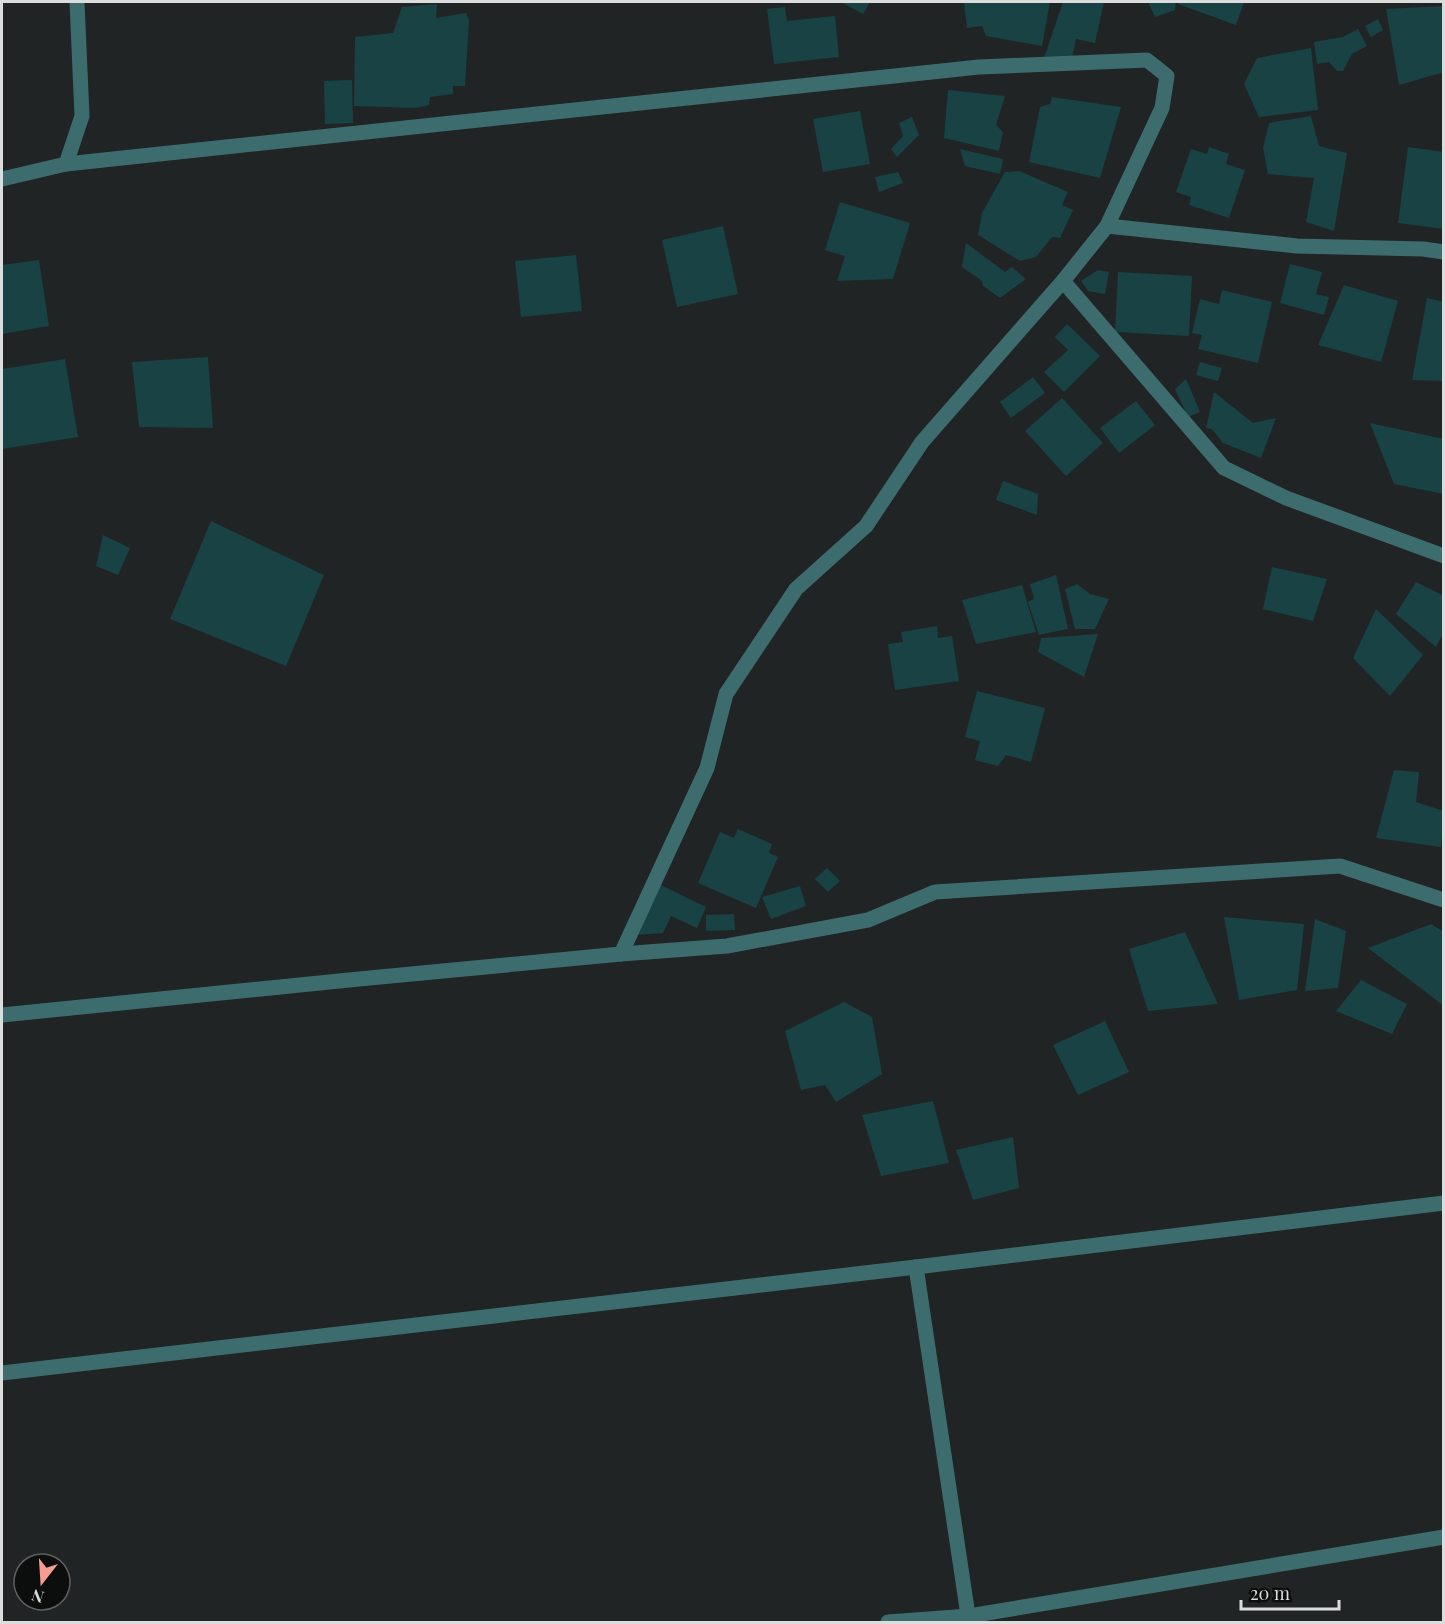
<svg xmlns="http://www.w3.org/2000/svg" width="1445" height="1624" font-family="'Playfair Display',serif">
	<rect width="100%" height="100%" fill="#212424"/>
	<g fill="#184244">
		<path d="M841,2H870L863,14Z"/>
		<path d="M964,2H1050L1042,46L986,36L982,26L967,28Z"/>
		<path d="M1063,2H1104L1095,43L1076,39L1072,58L1043,61Z"/>
		<path d="M1148,2H1176L1175,10L1155,17Z"/>
		<path d="M1179,2H1244L1236,25L1178,4Z"/>
		<path d="M437,4L436,18L466,13L469,21L465,86H453V94L430,97L429,105L416,108L354,106L355,37L393,33L402,7Z"/>
		<path d="M1444,6V72L1399,85L1386,9Z"/>
		<path d="M785,7L787,21L835,16L839,57L774,64L767,9Z"/>
		<path d="M1378,19L1383,30L1371,37L1365,26Z"/>
		<path d="M1358,29L1367,46L1352,54L1343,71H1337L1329,62L1317,64L1314,42L1343,37Z"/>
		<path d="M1311,48L1318,110L1259,117L1244,84L1257,58Z"/>
		<path d="M352,80L353,123L325,124L324,81Z"/>
		<path d="M948,90L1005,96L996,125L1003,132L999,151L944,138Z"/>
		<path d="M1052,97L1121,107L1100,178L1029,162L1040,107L1050,104Z"/>
		<path d="M860,111L870,164L823,172L813,119Z"/>
		<path d="M1311,116L1319,146L1347,153L1334,231L1306,222L1314,178L1268,174L1263,148L1269,123Z"/>
		<path d="M912,117L919,135L897,157L891,149L903,136L899,123Z"/>
		<path d="M1209,147L1229,154L1226,164L1245,170L1229,218L1189,205L1191,197L1176,192L1191,149L1207,154Z"/>
		<path d="M1408,147L1444,152V229L1398,223Z"/>
		<path d="M960,149L1003,159L1000,174L965,166Z"/>
		<path d="M1019,171L1068,192L1062,205L1073,210L1060,238L1052,237L1036,257L1020,261L978,235L982,213L1005,172Z"/>
		<path d="M898,172L903,183L879,192L875,177Z"/>
		<path d="M840,202L910,223L893,279L837,281L845,256L825,250Z"/>
		<path d="M723,226L738,294L677,307L662,240Z"/>
		<path d="M966,243L1005,272L1012,267L1026,279L1000,298L983,286L982,281L962,267Z"/>
		<path d="M576,255L582,311L521,317L515,261Z"/>
		<path d="M39,260L49,326L2,334V265Z"/>
		<path d="M1290,264L1322,272L1316,294L1329,297L1324,315L1280,303Z"/>
		<path d="M1098,270L1109,272L1105,294L1088,291L1081,281Z"/>
		<path d="M1118,272L1192,276L1189,336L1115,332Z"/>
		<path d="M1344,285L1398,301L1381,362L1318,345Z"/>
		<path d="M1222,290L1272,302L1258,363L1198,349L1202,335L1192,333L1200,299L1219,304Z"/>
		<path d="M1427,298L1444,302V381L1412,380Z"/>
		<path d="M1067,324L1100,356L1064,392L1044,372L1068,350L1055,337Z"/>
		<path d="M208,357L213,428L139,427L132,362Z"/>
		<path d="M65,359L78,437L2,449V369Z"/>
		<path d="M1200,362L1222,368L1218,381L1196,375Z"/>
		<path d="M1033,377L1045,393L1011,418L1000,402Z"/>
		<path d="M1186,379L1200,412L1188,417L1175,389Z"/>
		<path d="M1214,392L1253,423L1276,418L1261,458L1223,443L1212,429L1206,428Z"/>
		<path d="M1062,398L1103,443L1066,476L1025,431Z"/>
		<path d="M1136,401L1155,425L1119,453L1100,428Z"/>
		<path d="M1370,423L1444,439V494L1394,484Z"/>
		<path d="M1003,481L1038,494L1037,515L996,500Z"/>
		<path d="M211,521L324,575L286,666L170,619Z"/>
		<path d="M103,535L130,548L118,575L96,566Z"/>
		<path d="M1272,567L1327,579L1313,621L1263,609Z"/>
		<path d="M1056,575L1068,629L1039,635L1028,602L1034,599L1030,584Z"/>
		<path d="M1416,582L1444,596V631L1436,647L1396,614Z"/>
		<path d="M1077,584L1090,594L1109,599L1095,629H1075L1065,589Z"/>
		<path d="M1022,585L1036,632L976,644L962,600Z"/>
		<path d="M1376,609L1423,655L1390,696L1353,658Z"/>
		<path d="M937,626L938,638L952,636L959,681L895,690L888,644L903,642L901,632Z"/>
		<path d="M1098,634L1084,677L1038,652L1041,638Z"/>
		<path d="M977,691L1045,708L1031,762L1006,755L998,766L975,760L980,741L965,737Z"/>
		<path d="M1394,770L1419,772L1416,802L1444,811L1441,847L1376,838Z"/>
		<path d="M738,829L772,844L769,853L778,857L756,908L698,883L720,832L734,838Z"/>
		<path d="M827,868L840,881L828,892L815,879Z"/>
		<path d="M661,885L706,907L697,928L671,916L663,933L636,935Z"/>
		<path d="M800,886L806,906L771,919L762,897Z"/>
		<path d="M734,914L735,930L706,931V915Z"/>
		<path d="M1224,917L1304,924L1297,990L1239,1000Z"/>
		<path d="M1315,919L1346,931L1338,988L1305,991Z"/>
		<path d="M1431,924L1444,932V1006L1368,948Z"/>
		<path d="M1185,932L1218,1004L1148,1011L1129,949Z"/>
		<path d="M1361,980L1407,1004L1392,1034L1336,1011Z"/>
		<path d="M844,1002L872,1017L882,1074L836,1102L825,1085L801,1090L785,1031Z"/>
		<path d="M1105,1021L1129,1072L1078,1095L1053,1045Z"/>
		<path d="M933,1101L949,1163L881,1176L862,1115Z"/>
		<path d="M1013,1137L1019,1188L973,1200L956,1150Z"/>
	</g>
	<g fill="none" stroke-linecap="round" stroke-linejoin="round">
		<g stroke="#3d6c6e" stroke-width="15">
			<path d="M66,164L979,67L1147,60L1167,76L1162,108L1107,226L1063,281L922,442L866,526L796,589L726,694L707,768L621,954"/>
			<path d="M2,179L66,164L82,116L77,2"/>
			<path d="M1107,226L1297,246L1423,249L1444,252"/>
			<path d="M1063,281L1224,468L1286,498L1444,556"/>
			<path d="M2,1015L359,979L621,954L727,946L868,920L935,892L1340,866L1444,900"/>
			<path d="M916,1267L969,1622"/>
			<path d="M2,1373L916,1267L1444,1203"/>
			<path d="M888,1622L969,1616L1444,1537"/>
		</g>
	</g>
	<rect width="1445" height="1624" fill="none" stroke="#dbdddd" stroke-width="6"/>
	<g transform="translate(42 1582) rotate(197)"><circle r="28" fill="#0c0d0d" stroke="#5f6060" stroke-width="1.5"/>
	<path d="M0-4.5L10 22L0 15L-10 22Z" fill="#f59d8f"/>
	<text y="-9" font-size="16" font-weight="bold" text-anchor="middle" fill="#dbdddd">N</text>
	</g>
	<path d="M1241 1600v9h98v-9" fill="none" stroke="#dbdddd" stroke-width="3"/>
	<text x="1250" y="1600" font-size="18" fill="#dbdddd" stroke="#0c0d0d" stroke-width="4.5" paint-order="stroke">20 m</text>
</svg>
